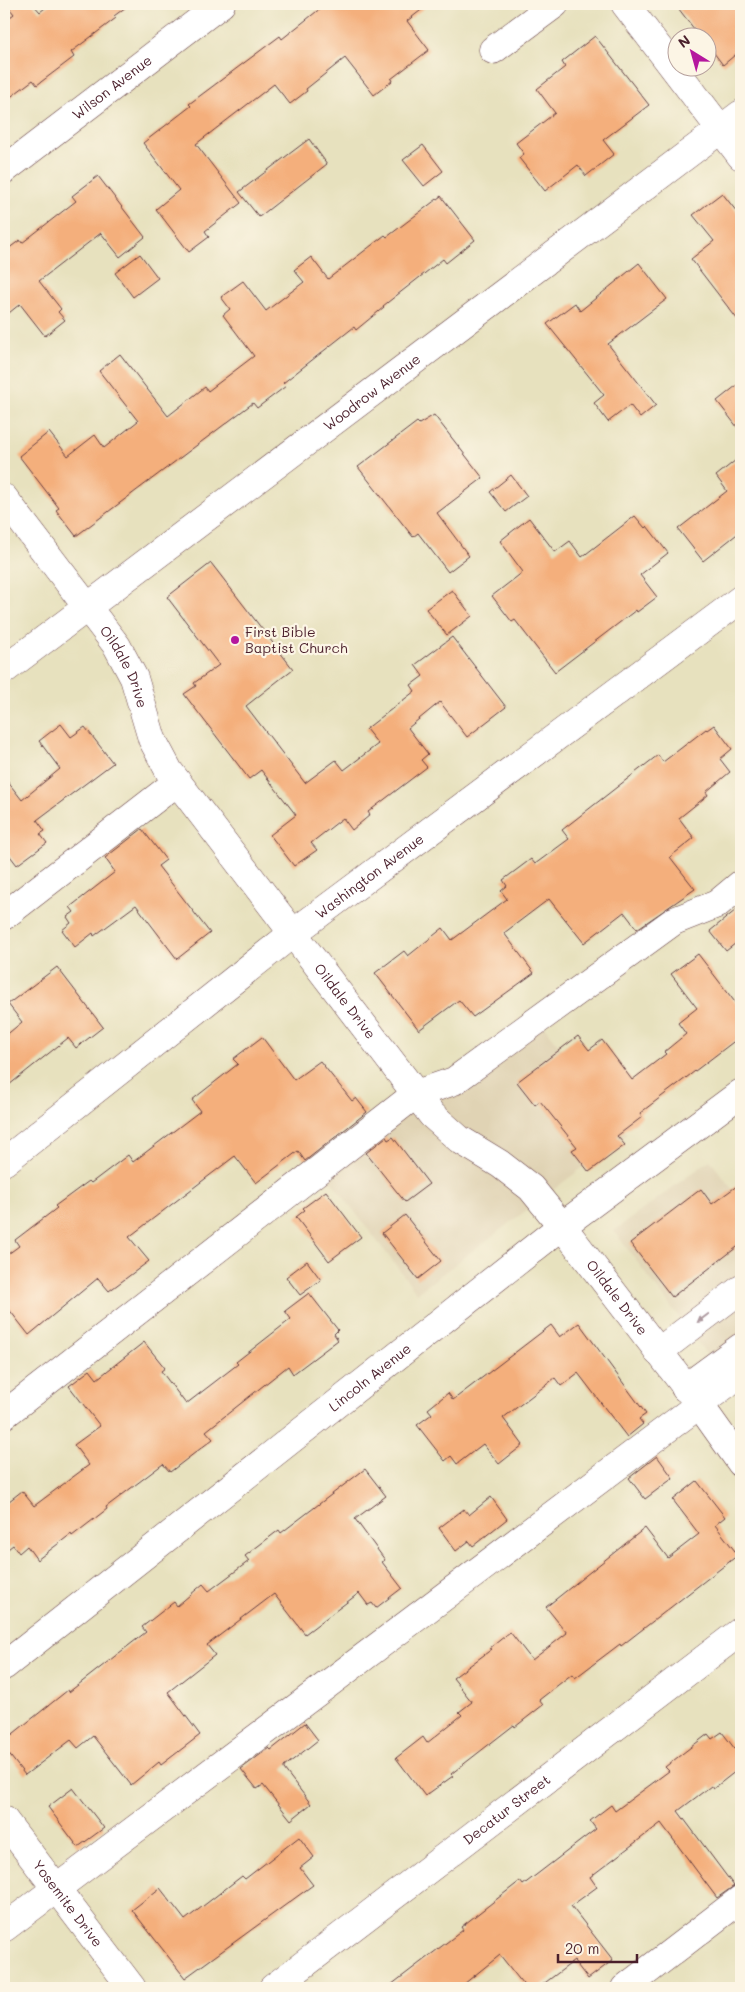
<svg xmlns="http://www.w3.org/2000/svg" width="745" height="1992" font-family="Mali,sans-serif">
	<rect width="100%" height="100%" fill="#fcf5e5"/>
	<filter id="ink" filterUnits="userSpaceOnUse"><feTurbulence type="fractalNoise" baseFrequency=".02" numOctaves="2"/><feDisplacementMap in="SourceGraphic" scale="10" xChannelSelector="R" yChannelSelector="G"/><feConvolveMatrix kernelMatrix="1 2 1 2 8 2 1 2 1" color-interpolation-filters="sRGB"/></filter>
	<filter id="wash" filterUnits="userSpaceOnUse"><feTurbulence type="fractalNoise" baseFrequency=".0096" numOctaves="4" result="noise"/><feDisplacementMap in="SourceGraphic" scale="20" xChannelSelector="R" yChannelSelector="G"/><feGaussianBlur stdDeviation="1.12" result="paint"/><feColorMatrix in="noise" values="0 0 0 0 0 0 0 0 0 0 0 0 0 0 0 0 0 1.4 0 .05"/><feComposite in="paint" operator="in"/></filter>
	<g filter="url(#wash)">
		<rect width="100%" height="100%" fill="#e7e1be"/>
		<g fill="#e0d3b4">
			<path d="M544,1026L627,1134L417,1293L325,1173L392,1122Z"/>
			<path d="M710,1160L741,1201V1354L719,1371L614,1231Z"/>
		</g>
		<g id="blocks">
			<g fill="#f4af7c">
				<path d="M6,4H33L40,12L50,4H130L114,16L116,18L71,52L74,57L37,85L33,80L4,102V22L14,14Z"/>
				<path d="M326,4H429L407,21L429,50L391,79L392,81L374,95L345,58L306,89L307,91L290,104L274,84L196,144L241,203L205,231L209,237L189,252L156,209L179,190L143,143L191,106L189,104L280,36L282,39Z"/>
				<path d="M675,4H741V50L723,65L708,45V38H701Z"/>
				<path d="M595,36L649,105L603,140L614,154L586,176L578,165L545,191L519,158L524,154L516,143L555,113L537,89L565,67L562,62Z"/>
				<path d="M309,139L327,164L259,217L239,192Z"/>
				<path d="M423,145L443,171L424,186L403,160Z"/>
				<path d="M98,176L145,237L120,257L101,233L39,281L61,309L58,312L65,320L45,336L20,304L4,317V252L20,240L22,243L76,201L72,196Z"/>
				<path d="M722,193L741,217V324L691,259L714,241L693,215Z"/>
				<path d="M441,196L475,240L446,263L443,259L383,306L384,307L356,330L354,327L283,383L286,386L257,408L253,403L76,536L56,510L59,508L19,456L49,432L68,456L95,435L104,448L138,421L99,371L120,354L168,416L205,387L208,391L254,356L223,315L230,309L221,297L243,281L266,311L304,282L294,270L311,257L328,279L385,235L387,237Z"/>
				<path d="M140,254L158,278L133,297L115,273Z"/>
				<path d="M639,263L667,299L608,344L656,405L640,418L630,405L608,422L594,403L604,395L547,324L575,303L580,311Z"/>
				<path d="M741,382V432L717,401Z"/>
				<path d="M434,415L483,478L437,513L469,556L448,572L418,533L413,537L358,467L417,422L419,424Z"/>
				<path d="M741,456V531L703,561L678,529L727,491L716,476Z"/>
				<path d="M511,475L527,496L506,512L490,492Z"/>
				<path d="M635,516L645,528L647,526L668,553L640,575L657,597L637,612L636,610L555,672L515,620L512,622L492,596L523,572L500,541L529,518L555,552L570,541L582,557Z"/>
				<path d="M211,563L293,669L246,706L305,783L336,760L344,770L378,744L366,729L415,691L411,685L423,676L415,665L452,637L506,707L467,737L440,702L408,728L428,754L421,760L427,767L368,812L370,815L352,830L343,818L311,843L317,850L294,866L270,835L296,815L261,770L249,779L184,694L196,686L194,683L219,665L167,597Z"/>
				<path d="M452,590L472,616L447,635L426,609Z"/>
				<path d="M61,724L71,737L85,727L113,763L37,820L45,831L40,834L47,843L17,865L4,848V777L22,800L60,769L39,741Z"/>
				<path d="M714,725L732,749L720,759L730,772L706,792L708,795L679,818L694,838L670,857L695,889L637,929L624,912L584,943L549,899L504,933L534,973L473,1017L459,1000L419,1030L375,973L404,951L408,956L443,928L452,940L507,899L501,891L507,886L503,880L531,859L535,864L569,839L562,830L658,755L663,762L706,729L707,730Z"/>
				<path d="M142,829L166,860L158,866L210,933L177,959L136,905L94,936L93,933L75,947L62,930L71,923L67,917L74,912L70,907L115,872L105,858Z"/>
				<path d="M741,906V939L726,951L710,931Z"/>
				<path d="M698,954L741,1010V1036L640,1113L642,1117L617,1136L625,1145L589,1172L572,1150L577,1147L540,1101L535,1105L517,1082L578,1036L589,1050L602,1040L632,1080L666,1054L664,1052L686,1034L678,1023L697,1008L671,974Z"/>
				<path d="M57,967L103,1027L76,1048L68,1038L4,1089V1037L22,1022L8,1004Z"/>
				<path d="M262,1037L294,1080L320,1061L352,1101L356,1098L367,1112L305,1161L298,1151L256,1183L235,1156L129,1237L149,1261L109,1291L98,1278L29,1335L4,1303V1257L19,1246L15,1240L57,1208L55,1206L89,1181L91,1183L128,1155L133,1162L200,1111L192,1100L238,1064L233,1059Z"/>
				<path d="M386,1137L388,1140L393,1137L429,1184L405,1202L366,1153Z"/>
				<path d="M741,1183V1244L672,1297L630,1243L701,1189L712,1204Z"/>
				<path d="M326,1191L361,1237L329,1261L296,1217L305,1210L303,1208Z"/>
				<path d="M405,1215L441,1261L418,1279L382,1233Z"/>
				<path d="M307,1261L321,1280L300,1295L286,1277Z"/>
				<path d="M309,1293L338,1330L334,1334L338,1340L293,1374L288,1366L206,1431L213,1439L170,1472L163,1464L106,1507L107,1509L72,1536L71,1534L37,1560L27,1546L19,1553L13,1545L4,1552V1505L22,1491L34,1506L89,1465L74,1445L100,1426L69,1386L90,1370L97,1379L144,1342L165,1368L161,1371L186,1404L238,1364L236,1362L291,1319L285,1311Z"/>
				<path d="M579,1323L646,1414L639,1419L643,1424L627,1437L578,1373L561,1386L555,1378L503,1418L523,1445L499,1464L483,1444L457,1464L451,1456L445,1461L417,1425L432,1414L428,1409L448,1393L453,1400L551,1325L560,1337Z"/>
				<path d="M657,1456L673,1478L645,1499L629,1478Z"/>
				<path d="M365,1469L386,1496L355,1519L385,1560L382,1562L402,1588L376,1608L372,1603L368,1605L359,1593L305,1634L274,1594L207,1645L215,1655L168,1692L200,1735L161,1765L159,1762L131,1785L93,1736L78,1748L71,1740L25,1775L4,1748V1741L68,1690L69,1692L146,1632L142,1627L174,1602L177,1606L203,1584L209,1591L249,1561L245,1556L279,1530L281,1533Z"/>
				<path d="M697,1481L725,1517L715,1525L738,1555L621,1646L620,1644L575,1678L572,1674L539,1700L543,1705L515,1727L514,1725L451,1774L453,1776L425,1796L396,1758L423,1737L427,1743L462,1715L459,1712L472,1702L453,1678L492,1649L490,1648L510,1632L532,1660L567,1633L546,1607L645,1528L668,1558L699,1534L673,1500Z"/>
				<path d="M491,1497L507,1519L473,1546L469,1541L456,1551L439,1528L464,1509L469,1515Z"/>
				<path d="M305,1723L318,1740L284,1767V1769L311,1804L291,1820L263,1785L257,1789L241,1769L269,1748L271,1750Z"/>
				<path d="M722,1732L741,1757V1767L713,1789L711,1786L678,1811L734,1886L717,1898L661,1823L590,1877L597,1887L571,1906L613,1960L588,1979L574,1961L538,1988H526L500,1955L459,1988H387L463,1930L461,1927L520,1881L523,1885L596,1829L590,1821L611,1805L615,1811L669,1771L665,1767L708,1734L712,1739Z"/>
				<path d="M73,1788L104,1828L78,1847L48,1807Z"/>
				<path d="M299,1837L314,1857L300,1868L313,1885L185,1978L132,1910L160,1888L185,1920L242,1876L245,1879Z"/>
			</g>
		</g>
	</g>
	<g filter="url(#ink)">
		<use href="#blocks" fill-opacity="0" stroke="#623c41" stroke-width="1"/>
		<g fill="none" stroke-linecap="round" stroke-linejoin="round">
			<defs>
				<g id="minor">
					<path d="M625,4L741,156"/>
					<path d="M493,50L555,4"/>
					<path id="s1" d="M4,170L221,4"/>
					<path id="s2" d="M4,498L117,646L134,678L152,739L169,771L432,1115L459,1139L500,1164L531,1188L562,1226L699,1404L741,1463"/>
					<path id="s3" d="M4,670L741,114"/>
					<path d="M4,916L177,782"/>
					<path id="s4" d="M4,1162L292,934L741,599"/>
					<path d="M658,1352L741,1289"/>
					<path d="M685,1388L741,1347"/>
					<path d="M4,1415L416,1094L454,1081L674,921L717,904L741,884"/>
					<path id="s5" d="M4,1666L562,1226L741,1093"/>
					<path id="s6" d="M4,1820L132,1988"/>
					<path d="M4,1928L741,1373"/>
					<path id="s7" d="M273,1988L741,1631"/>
					<path d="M625,1988L741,1899"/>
				</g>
			</defs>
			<use href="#minor" stroke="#623c41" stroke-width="29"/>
			<use href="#minor" stroke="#fff" stroke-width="28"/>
		</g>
		<defs><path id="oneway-solid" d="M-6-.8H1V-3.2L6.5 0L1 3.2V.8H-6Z" transform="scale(1.25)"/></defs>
		<use fill="#ae9aa0" href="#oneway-solid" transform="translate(703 1318) rotate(143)"/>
	</g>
	<circle fill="#b5179e" stroke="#fcf5e5" stroke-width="2" cx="235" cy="640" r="5"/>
	<g text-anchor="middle" stroke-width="4.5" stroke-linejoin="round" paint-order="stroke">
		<g font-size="14" fill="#4a1f2b" stroke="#fcf5e5">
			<text dy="5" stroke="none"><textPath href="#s1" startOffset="136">Wilson Avenue</textPath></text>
			<text dy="5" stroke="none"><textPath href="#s3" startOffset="461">Woodrow Avenue</textPath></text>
			<text dy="5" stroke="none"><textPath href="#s2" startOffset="208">Oildale Drive</textPath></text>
			<text dy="5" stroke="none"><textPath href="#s4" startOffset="464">Washington Avenue</textPath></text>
			<text dy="5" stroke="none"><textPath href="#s2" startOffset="612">Oildale Drive</textPath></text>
			<text dy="5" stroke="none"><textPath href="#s2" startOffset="1018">Oildale Drive</textPath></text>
			<text dy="5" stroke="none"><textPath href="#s5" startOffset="466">Lincoln Avenue</textPath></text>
			<text dy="5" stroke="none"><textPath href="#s7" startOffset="294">Decatur Street</textPath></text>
			<text dy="5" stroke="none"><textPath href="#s6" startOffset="105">Yosemite Drive</textPath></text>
		</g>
		<g font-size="14" fill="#4a1f2b" stroke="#fcf5e5" text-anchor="start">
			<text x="245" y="637">First Bible<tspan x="245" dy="16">Baptist Church</tspan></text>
		</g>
	</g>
	<rect width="745" height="1992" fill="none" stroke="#fcf5e5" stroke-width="20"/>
	<g transform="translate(692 52) rotate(323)"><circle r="24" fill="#fcf5e5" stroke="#b59f9b"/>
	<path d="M0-4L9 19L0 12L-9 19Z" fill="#b5179e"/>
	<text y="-8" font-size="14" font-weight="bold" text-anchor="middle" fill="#4a1f2b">N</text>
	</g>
	<path d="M558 1954v8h79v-8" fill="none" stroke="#4a1f2b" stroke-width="2.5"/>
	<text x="565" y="1954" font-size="15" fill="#4a1f2b" stroke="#fcf5e5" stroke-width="4" paint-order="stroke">20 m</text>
</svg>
